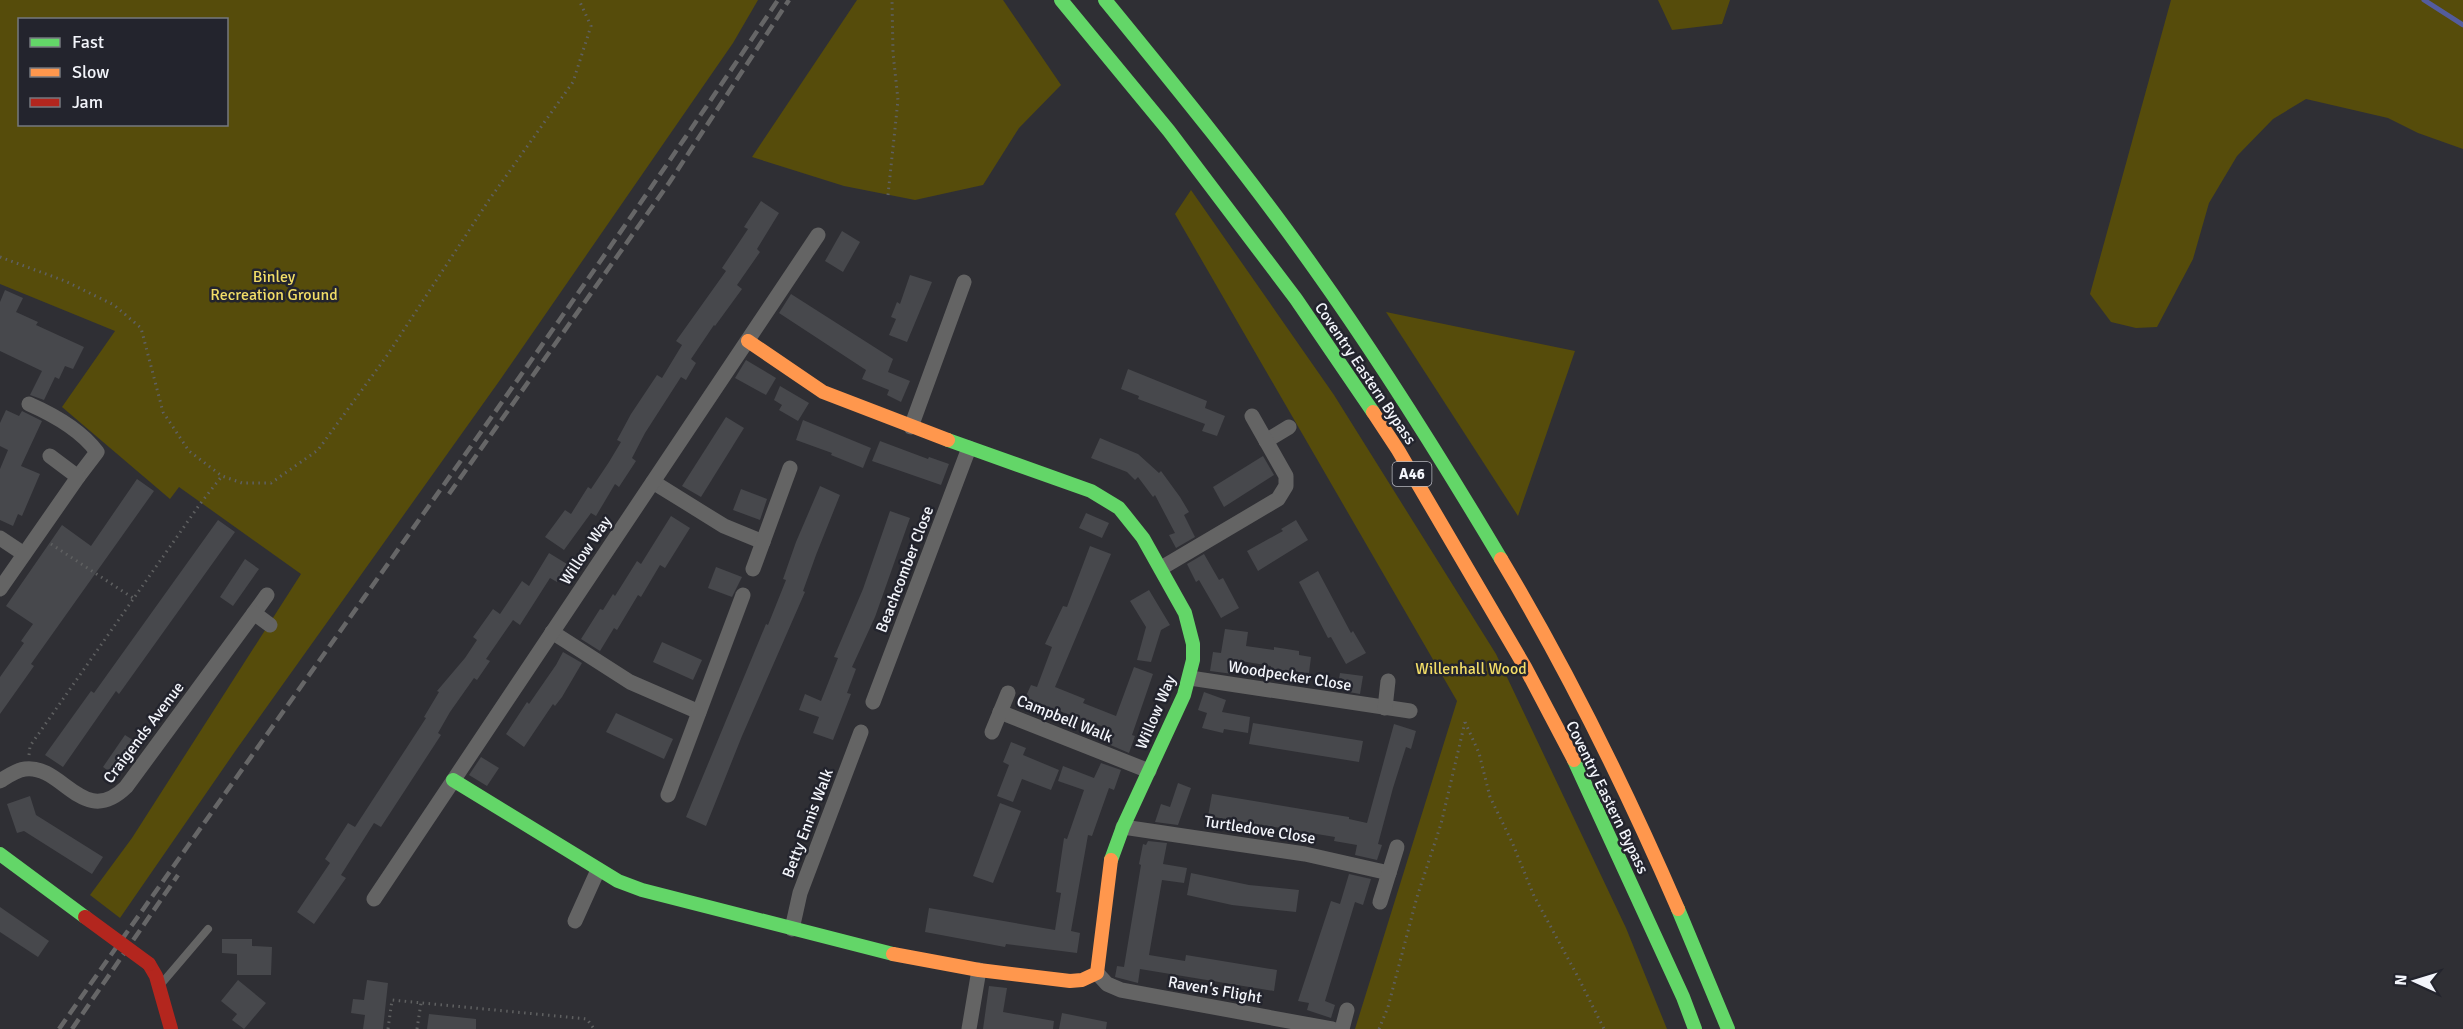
<svg xmlns="http://www.w3.org/2000/svg" width="2463" height="1029" font-family="Signika,sans-serif">
	<rect width="100%" height="100%" fill="#2f2f34"/>
	<g fill="#564c0b" fill-rule="evenodd">
		<path d="M0,0H758L733,43L500,380L236,750L120,918L90,895L132,838L301,574L179,487L170,499L62,407L115,331L0,284ZM20,20H226V124H20Z"/>
		<path d="M857,0H1003L1061,85L1019,128L983,185L915,200L844,186L752,157Z"/>
		<path d="M1658,0H1730L1722,24L1672,30Z"/>
		<path d="M2171,0H2463V149L2418,133L2388,118L2306,99L2273,119L2237,156L2209,203L2193,259L2157,327L2136,328L2111,322L2090,294Z"/>
		<path d="M1191,190L1334,395L1496,654L1626,928L1667,1029H1355L1457,701L1175,214Z"/>
		<path d="M1386,312L1575,351L1518,516Z"/>
	</g>
	<g fill="none" stroke-linecap="round" stroke-linejoin="round">
		<path stroke="#535c9d" stroke-width="5" d="M2424,0L2463,25"/>
	</g>
	<g fill="#47484c">
		<path d="M761,201L779,213L757,249L760,252L737,285L742,289L715,326L714,325L691,359L696,363L686,380L681,377L645,433L632,458L636,461L619,487L615,484L596,516L591,513L564,550L545,537L565,510L571,514L588,487L591,489L609,462L621,442L617,440L631,414L657,375L662,378L682,345L676,341L726,271L722,268L748,229L744,227Z"/>
		<path d="M842,231L860,242L843,272L825,261Z"/>
		<path d="M910,275L932,282L907,342L889,335L896,319L891,317L897,302L900,304Z"/>
		<path d="M5,290L23,298L16,312L38,322L36,325L84,347L73,369L65,366L59,379L55,377L44,400L30,395L42,371L0,351V302Z"/>
		<path d="M791,294L893,359L888,372L910,381L901,402L887,395L889,390L862,379L866,370L779,313Z"/>
		<path d="M746,360L776,378L766,395L735,378Z"/>
		<path d="M1128,369L1207,401L1205,408L1225,416L1217,436L1202,431L1205,424L1138,399L1139,396L1121,389Z"/>
		<path d="M780,386L809,403L798,421L779,410L782,405L774,400Z"/>
		<path d="M6,410L19,416L22,411L42,421L21,466L40,474L22,516L18,514L13,526L0,520V469L8,450L0,446V423Z"/>
		<path d="M726,417L744,428L701,497L682,486Z"/>
		<path d="M803,420L871,448L863,468L831,455L832,453L796,440Z"/>
		<path d="M1100,438L1138,454L1159,473L1161,471L1180,497L1189,512L1184,515L1195,537L1176,548L1169,535L1175,533L1155,495L1153,497L1138,477L1135,480L1127,472L1091,458Z"/>
		<path d="M880,441L928,459L929,457L949,464L941,485L872,461Z"/>
		<path d="M1263,456L1274,475L1224,507L1213,487Z"/>
		<path d="M137,479L154,491L31,664L34,666L0,714V677L24,643L21,641L33,624L6,606L62,525L91,546Z"/>
		<path d="M820,486L840,495L816,555L803,591L805,592L742,736L706,826L686,817L766,624L768,625L786,580L783,579L796,542Z"/>
		<path d="M741,489L767,499L760,520L733,510Z"/>
		<path d="M890,511L910,518L875,617L852,667L856,669L847,693L851,694L833,740L813,733L819,717L799,710L805,694L821,701L838,658L834,657L863,589Z"/>
		<path d="M1086,513L1109,523L1102,538L1079,528Z"/>
		<path d="M671,516L690,528L665,568L660,565L641,597L638,595L617,630L614,628L600,651L581,639L600,609L603,610L613,594L615,596L637,561L641,564Z"/>
		<path d="M218,520L235,532L119,694L116,691L63,767L45,755L91,691L94,693Z"/>
		<path d="M1296,520L1308,540L1258,571L1247,551L1283,531L1281,529Z"/>
		<path d="M1090,546L1111,554L1055,687L1085,699L1083,703L1116,716L1134,667L1153,674L1132,735L1135,736L1129,753L1108,744L1112,730L1040,704L1037,711L1022,705L1031,685L1037,687L1052,647L1045,644L1063,606L1067,607Z"/>
		<path d="M549,553L567,564L557,582L550,578L520,625L513,620L486,659L490,661L477,680L474,678L450,712L438,733L441,735L381,827L374,823L341,875L346,878L314,924L297,912L330,863L325,859L348,823L355,827L426,718L424,717L439,692L437,691L465,658L477,640L473,637L493,609L500,614L522,581L529,586Z"/>
		<path d="M1204,554L1219,580L1223,578L1239,608L1221,618L1199,580L1196,582L1187,564Z"/>
		<path d="M245,559L259,569L233,606L220,597Z"/>
		<path d="M716,567L742,577L732,597L708,588Z"/>
		<path d="M1318,571L1351,633L1353,631L1366,653L1346,664L1331,637L1328,638L1299,582Z"/>
		<path d="M1149,590L1170,625L1161,630L1151,662L1137,660L1146,627L1130,601Z"/>
		<path d="M1225,629L1248,632L1246,646L1274,650V647L1299,651V655L1311,657L1309,673L1271,669V666L1235,660L1233,674L1210,671L1213,652L1221,653Z"/>
		<path d="M662,642L702,660L693,680L653,662Z"/>
		<path d="M563,652L582,663L562,697L555,706L553,704L524,747L506,734L527,702L529,704L556,665Z"/>
		<path d="M1340,673L1363,676L1360,694L1337,690Z"/>
		<path d="M1204,692L1226,700L1222,712L1250,717L1248,733L1224,729L1223,733L1202,728L1207,713L1198,710Z"/>
		<path d="M616,713L673,739L664,759L606,732Z"/>
		<path d="M1253,723L1363,741L1359,762L1249,744Z"/>
		<path d="M1394,724L1416,731L1411,749L1406,747L1393,788L1378,844L1382,845L1377,860L1355,855L1357,845L1334,841L1335,837L1208,816L1212,794L1349,817V819L1367,823Z"/>
		<path d="M125,735L136,742L114,775L103,767Z"/>
		<path d="M1011,742L1026,748L1023,755L1059,770L1051,790L1022,779L1013,802L997,796L1009,765L1003,762Z"/>
		<path d="M481,757L499,768L487,786L469,775Z"/>
		<path d="M1101,763L1121,770L1114,790L1109,788L1092,836L1088,835L1071,931L1080,933L1077,953L1006,944L1005,947L925,932L929,908L1055,930L1061,893L1056,892L1064,838L1067,839L1084,790L1058,781L1063,766L1094,778Z"/>
		<path d="M1178,783L1191,788L1178,825L1155,822L1161,804L1170,807Z"/>
		<path d="M30,796L36,815L103,857L92,874L24,831L17,833L7,804Z"/>
		<path d="M1000,803L1021,811L993,883L973,876Z"/>
		<path d="M1148,841L1167,843L1163,864L1187,868L1184,883L1162,880L1149,955L1185,961L1186,955L1277,970L1274,991L1140,969L1138,983L1115,977L1117,966L1124,967L1141,865L1139,864L1143,844L1146,845Z"/>
		<path d="M1191,873L1249,885L1299,890L1296,912L1232,905L1187,895Z"/>
		<path d="M1349,874L1371,879L1363,905L1355,902L1325,1001L1335,1005L1331,1018L1307,1010L1309,1003L1298,1001L1331,901L1340,904Z"/>
		<path d="M0,907L49,941L38,957L0,932Z"/>
		<path d="M222,939H252V946L272,947L271,975H237V954L222,953Z"/>
		<path d="M238,980L266,1003L244,1029L232,1020L237,1014L221,1001Z"/>
		<path d="M367,980L388,983L383,1029H363L365,1015L351,1013L353,999L364,1000Z"/>
		<path d="M989,986L1007,988L1003,1012L1054,1021L1053,1029H983Z"/>
		<path d="M1062,1013L1107,1022L1106,1029H1059Z"/>
		<path d="M429,1014L476,1019V1029H427Z"/>
	</g>
	<g fill="none" stroke-linecap="round" stroke-linejoin="round">
		<g stroke="#5f6061" stroke-width="3" stroke-dasharray="1.5 4.5" stroke-linecap="butt">
			<path d="M888,195L898,100L893,53L892,0"/>
			<path d="M0,257L65,281L114,305L141,328L163,412L189,451L222,476L242,483H271L318,450L386,357L489,200L573,82L591,26L579,0"/>
			<path d="M51,544L133,598"/>
			<path d="M1465,722L1479,753L1490,797L1512,842L1534,896L1578,977L1604,1029"/>
			<path d="M29,755L30,746L200,504L222,476"/>
			<path d="M388,1029L392,1000L587,1019L594,1029"/>
			<path d="M417,1029L421,1003"/>
			<path d="M1379,1029L1388,1007L1417,897L1441,824L1465,722"/>
		</g>
		<path stroke="#646464" stroke-width="8" d="M162,983L208,929"/>
		<g stroke="#646464" stroke-width="15">
			<path d="M29,404C54,415 81,430 97,452L78,477"/>
			<path d="M911,427L964,282"/>
			<path d="M1266,441L1289,427"/>
			<path d="M653,482L724,526L763,542"/>
			<path d="M0,538L24,554"/>
			<path d="M1163,567L1278,499L1286,486V476L1252,416"/>
			<path d="M753,569L790,468"/>
			<path d="M0,589L78,477L50,456"/>
			<path d="M254,613L267,595"/>
			<path d="M552,632L630,682L699,712"/>
			<path d="M1190,678L1410,711"/>
			<path d="M873,702L969,448"/>
			<path d="M1385,708L1388,681"/>
			<path d="M1000,712L1149,771"/>
			<path d="M992,732L1008,693"/>
			<path d="M0,781C8,776 16,770 25,769C63,764 83,829 126,787L254,613L270,625"/>
			<path d="M668,795L743,595"/>
			<path d="M1123,827L1305,854L1389,873"/>
			<path d="M374,899L818,235"/>
			<path d="M1380,902L1397,847"/>
			<path d="M575,921L598,870"/>
			<path d="M792,929L800,893L861,732"/>
			<path d="M1097,973L1107,984L1121,990L1332,1029"/>
			<path d="M969,1029L979,970"/>
			<path d="M1342,1029L1347,1010"/>
		</g>
		<g stroke="#63d668" stroke-width="14">
			<path d="M1061,0L1169,131L1296,299L1373,412"/>
			<path d="M1105,0C1177,88 1249,176 1314,268C1381,362 1442,460 1501,559"/>
			<path d="M948,440L1091,491L1119,508L1143,538L1185,613L1193,644V660L1184,695L1123,827L1111,860"/>
			<path d="M1574,760L1683,997L1695,1029"/>
			<path d="M453,780L618,881L642,890L893,954"/>
			<path d="M0,854L85,917"/>
			<path d="M1678,909L1728,1029"/>
		</g>
		<g stroke="#ff974d" stroke-width="14">
			<path d="M748,341L823,392L948,440"/>
			<path d="M1373,412L1398,450L1525,667L1574,760"/>
			<path d="M1501,559C1568,671 1626,789 1678,909"/>
			<path d="M893,954L979,970L1070,981L1082,980L1097,973L1111,860"/>
		</g>
		<path stroke="#b3261e" stroke-width="14" d="M149,964L156,976L171,1029"/>
		<g stroke="#666667" stroke-width="4.5" stroke-dasharray="12 6" stroke-linecap="butt">
			<path d="M449,494L669,183L789,0"/>
			<path d="M59,1029C299,686 546,348 778,0"/>
			<path d="M72,1029L178,875"/>
		</g>
		<path stroke="#b3261e" stroke-width="14" d="M85,917L149,964"/>
	</g>
	<g text-anchor="middle" stroke-width="5" stroke-linejoin="round" paint-order="stroke">
		<rect fill="#23242d" stroke="#b5b6bd" stroke-width="1.5" x="1392.5" y="462" width="39" height="24" rx="4.5"/>
		<g font-size="15" font-weight="bold" fill="#f3f5fb">
			<text x="1412" y="479">A46</text>
		</g>
		<g font-size="16" fill="#f2dd67" stroke="#23242d">
			<text x="274" y="282">Binley<tspan x="274" dy="18">Recreation Ground</tspan></text>
			<text x="1471" y="674">Willenhall Wood</text>
		</g>
		<g font-size="16" fill="#f3f5fb" stroke="#23242d">
			<text transform="translate(1366 373) rotate(56)" y="6">Coventry Eastern Bypass</text>
			<text transform="translate(585 550) rotate(-56)" y="6">Willow Way</text>
			<text transform="translate(904 569) rotate(-69)" y="6">Beachcomber Close</text>
			<text transform="translate(1290 675) rotate(9)" y="6">Woodpecker Close</text>
			<text transform="translate(1155 712) rotate(-67)" y="6">Willow Way</text>
			<text transform="translate(1065 718) rotate(22)" y="6">Campbell Walk</text>
			<text transform="translate(143 732) rotate(-53)" y="6">Craigends Avenue</text>
			<text transform="translate(1608 797) rotate(64)" y="6">Coventry Eastern Bypass</text>
			<text transform="translate(807 823) rotate(-69)" y="6">Betty Ennis Walk</text>
			<text transform="translate(1260 829) rotate(9)" y="6">Turtledove Close</text>
			<text transform="translate(1215 989) rotate(10)" y="6">Raven's Flight</text>
		</g>
	</g>
	<rect x="18" y="18" width="210" height="108" fill="#23242d" stroke="#76787f" stroke-width="1.5"/>
	<rect x="30" y="38" width="30" height="9" fill="#63d668" stroke="#76787f" stroke-width="1.5"/>
	<text x="72" y="48" font-size="18" fill="#f3f5fb">Fast</text>
	<rect x="30" y="68" width="30" height="9" fill="#ff974d" stroke="#76787f" stroke-width="1.5"/>
	<text x="72" y="78" font-size="18" fill="#f3f5fb">Slow</text>
	<rect x="30" y="98" width="30" height="9" fill="#b3261e" stroke="#76787f" stroke-width="1.5"/>
	<text x="72" y="108" font-size="18" fill="#f3f5fb">Jam</text>
	<g transform="translate(2415 981) rotate(274)" stroke="#23242d" stroke-width="4.5" paint-order="stroke">
	<path d="M0-4.5L10 22L0 15L-10 22Z" fill="#f3f5fb"/>
	<text y="-9" font-size="16" font-weight="bold" text-anchor="middle" fill="#f3f5fb">N</text>
	</g>
</svg>
